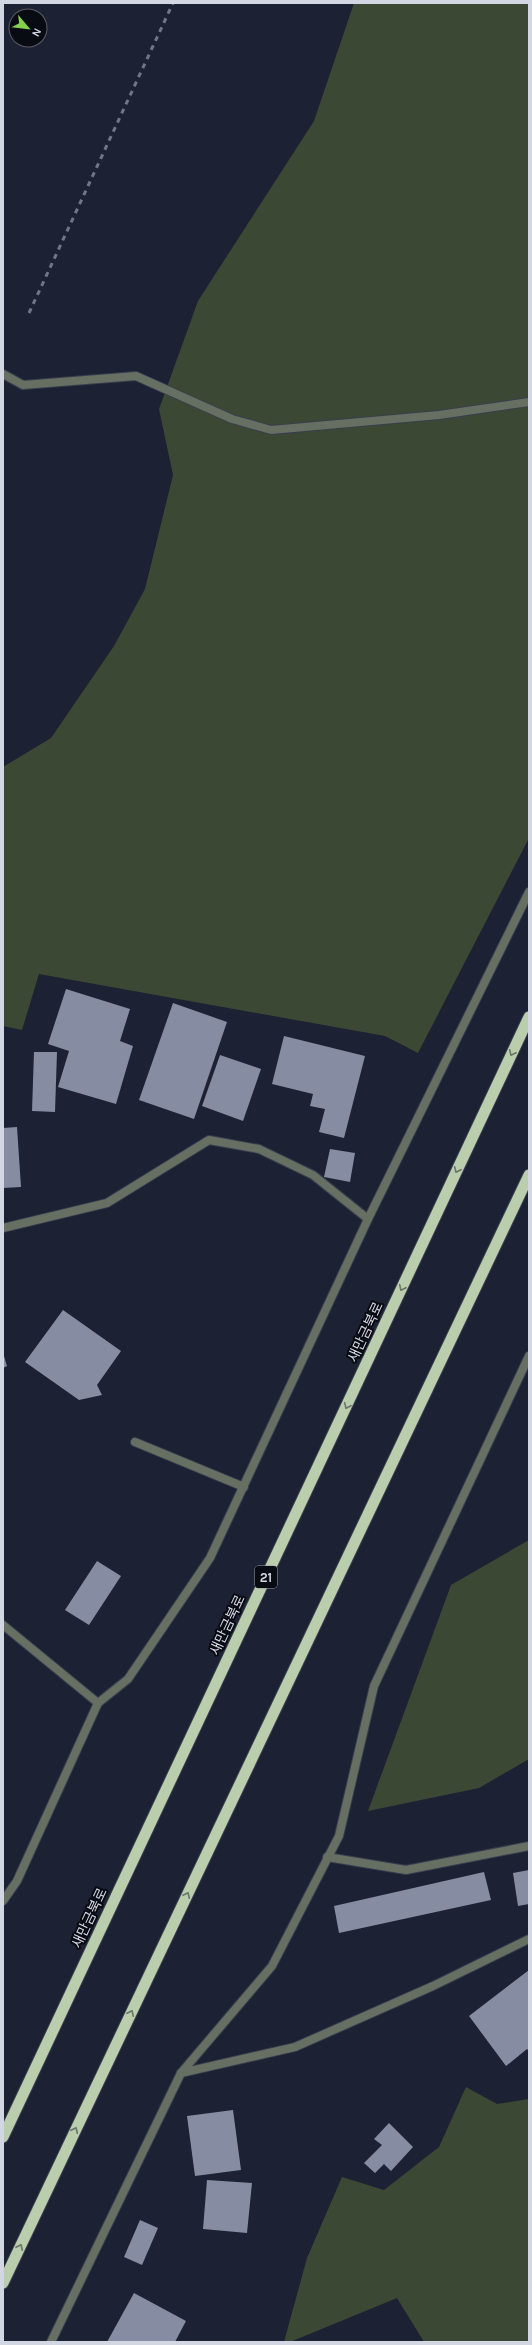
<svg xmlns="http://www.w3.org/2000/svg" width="532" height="2345" font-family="Karla,'Noto Sans KR',sans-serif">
	<rect width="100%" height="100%" fill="#1c2133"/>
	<g fill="#3b4934">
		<path d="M354,3H529V838L418,1053L385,1036L39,974L22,1030L3,1026V767L51,738L114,646L145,589L173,475L159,409L198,301L314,121Z"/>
		<path d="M529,1540V1759L479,1788L368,1811L451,1585Z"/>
		<path d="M466,2087L497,2104L529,2099V2342H424L397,2298L290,2342H284L307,2258L342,2177L384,2190L439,2147Z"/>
	</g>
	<g fill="#868da3">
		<path d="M66,989L130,1009L120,1041L133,1046L116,1104L58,1087L69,1051L48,1044Z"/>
		<path d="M173,1003L227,1022L194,1119L139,1100Z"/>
		<path d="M284,1036L365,1056L344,1138L319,1132L325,1109L310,1106L313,1094L272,1084Z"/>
		<path d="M34,1052H57L55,1112L32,1111Z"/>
		<path d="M220,1055L261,1069L243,1121L202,1106Z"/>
		<path d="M17,1127L21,1187L3,1188V1128Z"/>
		<path d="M330,1149L355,1153L350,1182L324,1177Z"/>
		<path d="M63,1310L121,1351L97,1385L102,1395L79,1400L25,1362Z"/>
		<path d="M3,1353L7,1366L3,1368Z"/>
		<path d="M97,1561L121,1576L89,1625L65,1610Z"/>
		<path d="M529,1870V1904L518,1906L513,1873Z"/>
		<path d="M484,1872L491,1900L339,1933L334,1906Z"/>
		<path d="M529,1970V2051L527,2049L506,2066L469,2016Z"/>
		<path d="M233,2110L241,2170L195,2176L187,2116Z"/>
		<path d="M389,2123L413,2147L391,2171L384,2164L375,2173L364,2163L382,2145L374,2139Z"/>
		<path d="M207,2180L252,2183L247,2233L203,2229Z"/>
		<path d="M140,2220L158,2228L142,2265L124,2257Z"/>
		<path d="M134,2293L186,2321L175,2342H107Z"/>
	</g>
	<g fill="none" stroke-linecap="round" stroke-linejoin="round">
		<defs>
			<g id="service">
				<path d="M3,374L23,385L136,376L232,419L271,430L439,415L529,402"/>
				<path d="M135,1442L244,1487"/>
				<path d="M327,1857L406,1870L529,1846"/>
				<path d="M181,2073L295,2047L433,1986L529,1939"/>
			</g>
			<g id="minor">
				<path d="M3,1228L107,1203L209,1140L259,1149L313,1175L368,1219"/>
				<path d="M3,1625L98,1703"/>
				<path d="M3,1901L17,1881L98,1703L128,1679L210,1558L368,1219L529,892"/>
				<path d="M51,2342L181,2073L272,1966L339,1836L374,1686L529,1356"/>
			</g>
			<g id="trunk">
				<path d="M3,2137L529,1017"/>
				<path d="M3,2283L529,1175"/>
			</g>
		</defs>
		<use href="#service" stroke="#393e4f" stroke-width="10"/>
		<use href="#minor" stroke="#393e4f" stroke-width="10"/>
		<use href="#trunk" stroke="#393e4f" stroke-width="13"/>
		<use href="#service" stroke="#676f62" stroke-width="8"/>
		<use href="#minor" stroke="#676f62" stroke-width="8"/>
		<use href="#trunk" stroke="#baceae" stroke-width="11"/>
		<path stroke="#717685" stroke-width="3" stroke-dasharray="5 5" stroke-linecap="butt" d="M29,313L173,3"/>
	</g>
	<defs><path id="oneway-chevron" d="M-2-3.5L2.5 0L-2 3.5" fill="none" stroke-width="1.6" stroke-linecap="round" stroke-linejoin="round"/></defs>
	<g stroke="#6a7668">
		<use href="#oneway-chevron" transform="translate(512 1053) rotate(115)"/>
		<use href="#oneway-chevron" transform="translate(457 1170) rotate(115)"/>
		<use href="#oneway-chevron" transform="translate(402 1288) rotate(115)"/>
		<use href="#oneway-chevron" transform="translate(347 1406) rotate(115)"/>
		<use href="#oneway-chevron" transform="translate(187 1895) rotate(-65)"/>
		<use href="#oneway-chevron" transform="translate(131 2013) rotate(-65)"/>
		<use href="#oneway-chevron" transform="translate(75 2130) rotate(-65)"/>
		<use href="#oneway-chevron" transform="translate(20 2247) rotate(-65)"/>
	</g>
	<g text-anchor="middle" stroke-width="4" stroke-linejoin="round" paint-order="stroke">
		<rect fill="#090b13" stroke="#969aa5" stroke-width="1" x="255" y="1566" width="22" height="22" rx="3"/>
		<g font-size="13" font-weight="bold" fill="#d3d7e3">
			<text x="266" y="1582">21</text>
		</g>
		<g font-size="14" fill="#d3d7e3" stroke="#090b13">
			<text transform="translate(365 1332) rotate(-65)" y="5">새만금북로</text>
			<text transform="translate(227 1625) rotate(-65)" y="5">새만금북로</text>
			<text transform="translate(89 1918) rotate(-65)" y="5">새만금북로</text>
		</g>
	</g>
	<rect width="532" height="2345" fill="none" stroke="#d3d7e3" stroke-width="8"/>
	<g transform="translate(28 28) rotate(118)"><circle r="19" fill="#090b13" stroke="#5a5d66"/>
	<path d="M0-3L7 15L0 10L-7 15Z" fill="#83d04e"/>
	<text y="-6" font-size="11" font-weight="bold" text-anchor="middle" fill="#d3d7e3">N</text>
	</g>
</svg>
